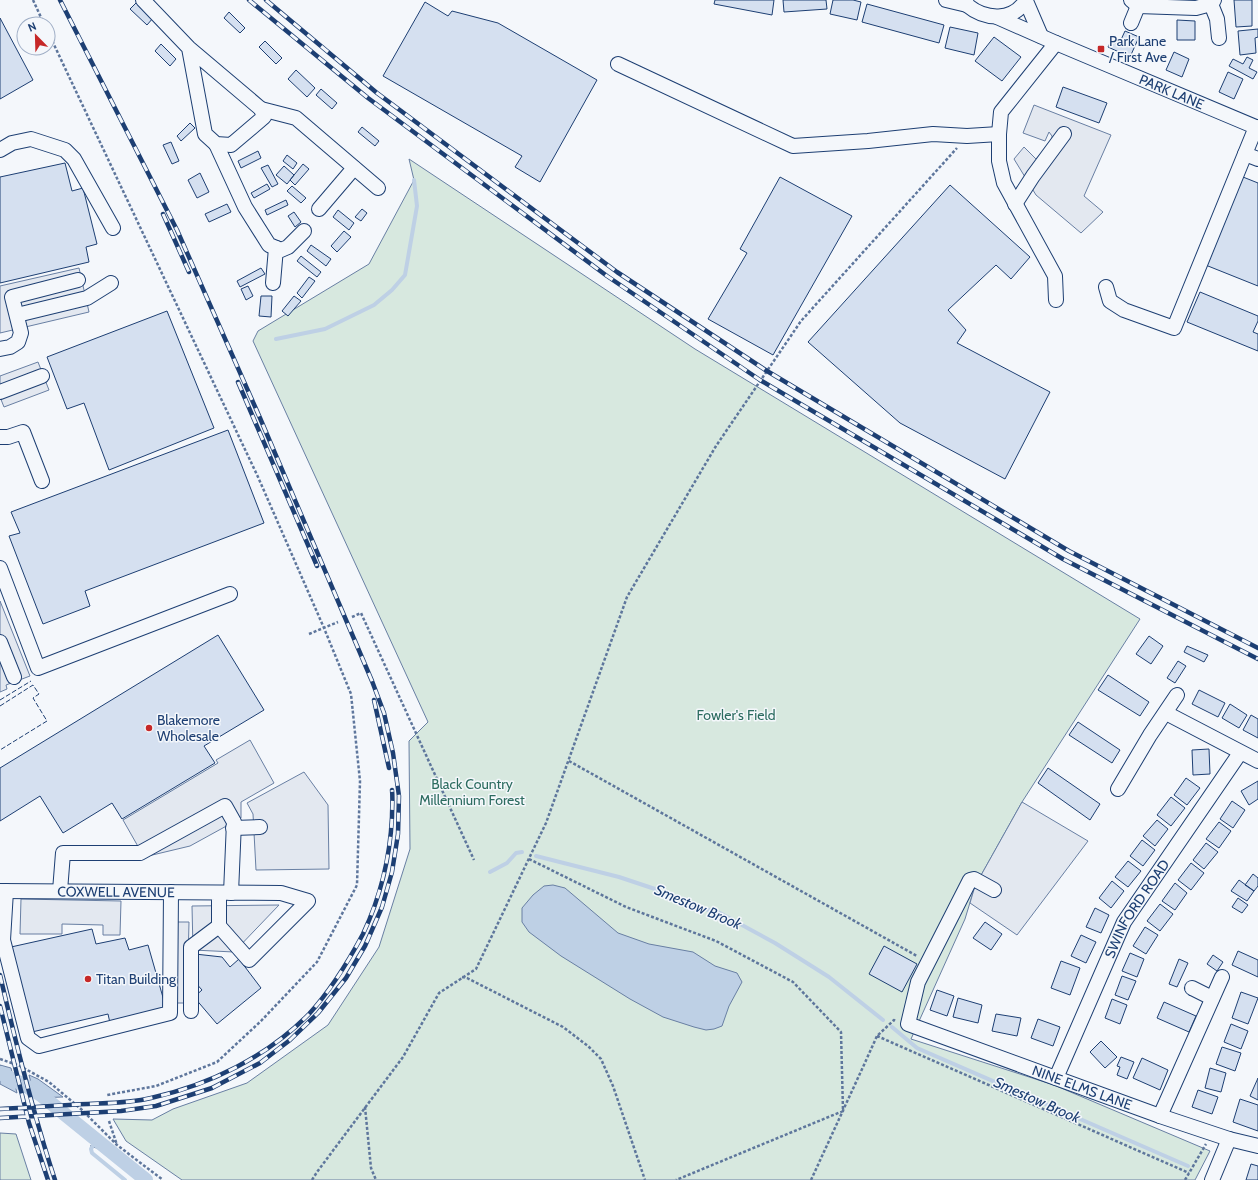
<svg xmlns="http://www.w3.org/2000/svg" width="1258" height="1180" viewBox="0 0 1258 1180" font-family="Cabin,sans-serif">
<style>
.green{fill:#d7e8df;stroke:#687fa3}
.parking{fill:#e3e8f0;stroke:#687fa3}
.water{fill:#bed0e5;stroke:#687fa3}
.lines{fill:none;stroke-linecap:round;stroke-linejoin:round}
.stream{stroke:#bed0e5;stroke-width:4}
.canal{stroke:#bed0e5;stroke-width:14}
.building{fill:#d5e0f0;stroke:#1d3f73}
.minor-casing{stroke:#1d3f73;stroke-width:16}
.path{stroke:#5e769c;stroke-width:2.5;stroke-dasharray:3 2;stroke-linecap:butt}
.minor{stroke:#f4f7fb;stroke-width:14}
.rail-casing{stroke:#1d3f73;stroke-width:4.5}
.rail{stroke:#f4f7fb;stroke-width:3;stroke-dasharray:9;stroke-linecap:butt}
.fence{stroke:#1d3f73;stroke-width:1;stroke-dasharray:5 2;stroke-linecap:butt}
.poi-dot{fill:#c62828;stroke:#f4f7fb;stroke-width:1.5}
.labels{text-anchor:middle;dominant-baseline:central;stroke-width:3;stroke-linejoin:round;paint-order:stroke}
.poi-label{font-size:14px;fill:#1d3f73;stroke:#f4f7fb;text-anchor:start}
.street-label{font-size:14px;fill:#1d3f73;stroke:#f4f7fb}
.park-label{font-size:14px;fill:#2c6c60;stroke:#f4f7fb}
.water-label{font-size:15px;font-style:italic;fill:#1d3f73;stroke:#f4f7fb}
</style>
<rect width="100%" height="100%" fill="#f4f7fb"/>
<path class="green" d="M 409,159 L 695,349 L 1140,619 L 1022,802 L 975,886 L 965,919 L 911,1039 L 1054,1085 L 1210,1151 L 1195,1180 L 182,1180 L 126,1141 L 113,1119 L 152,1120 L 173,1109 L 247,1083 L 328,1025 L 379,947 L 410,849 L 409,741 L 428,722 L 253,341 L 258,331 L 369,264 L 414,180 Z
M 0,1133 L 16,1134 L 31,1180 L 0,1180 Z"/>
<path class="parking" d="M 1034,105 L 1111,135 L 1084,196 L 1103,212 L 1081,233 L 1036,195 L 1014,159 L 1024,147 L 1036,159 L 1052,141 L 1052,136 L 1049,132 L 1045,141 L 1023,133 Z
M 79,268 L 89,312 L 0,333 L 0,286 Z
M 38,362 L 49,390 L 4,407 L 0,397 L 0,376 Z
M 0,601 L 30,676 L 6,685 L 7,689 L 0,692 Z
M 250,740 L 274,783 L 241,802 L 241,818 L 190,846 L 144,857 L 123,820 L 218,763 L 216,760 Z
M 304,772 L 328,805 L 329,869 L 256,870 L 253,814 L 247,803 Z
M 1022,802 L 1088,841 L 1017,935 L 970,903 L 975,886 Z
M 21,899 L 121,901 L 120,935 L 103,935 L 103,925 L 62,924 L 62,934 L 20,934 Z
M 279,905 L 234,952 L 193,950 L 192,906 Z
M 176,922 L 189,922 L 187,1003 L 174,1003 Z"/>
<path class="water" d="M 553,885 L 565,888 L 618,933 L 649,944 L 693,952 L 715,966 L 737,973 L 742,982 L 729,1006 L 722,1026 L 714,1029 L 706,1030 L 694,1027 L 663,1017 L 630,999 L 561,956 L 529,932 L 522,922 L 522,908 L 533,895 L 544,886 Z
M 0,1065 L 11,1068 L 17,1093 L 0,1084 Z
M 29,1075 L 38,1079 L 63,1097 L 35,1098 Z
M 106,1144 L 111,1150 L 147,1180 L 143,1180 L 103,1150 L 90,1146 Z"/>
<g class="lines">
<path class="stream" d="M 276,339 L 325,329 L 374,305 L 392,290 L 405,275 L 417,206 L 414,180
M 536,856 L 619,877 L 655,889 L 667,896 L 696,907 L 718,912 L 775,943 L 829,977 L 883,1020
M 490,872 L 507,863 L 516,853 L 522,852
M 892,1027 L 917,1048 L 1188,1166
M 96,1140 L 91,1149 L 92,1153 L 125,1180"/>
<path class="canal" d="M 0,1073 L 26,1086 L 41,1095 L 146,1180"/>
</g>
<path class="building" d="M 715,0 L 774,0 L 772,15 L 714,4 Z
M 783,0 L 826,0 L 827,9 L 784,12 Z
M 833,0 L 853,0 L 861,2 L 857,20 L 830,14 Z
M 1234,0 L 1252,0 L 1252,26 L 1236,27 Z
M 425,2 L 448,16 L 452,11 L 498,23 L 597,80 L 540,182 L 515,167 L 522,156 L 383,76 Z
M 136,3 L 153,18 L 147,25 L 130,9 Z
M 867,4 L 944,25 L 939,43 L 862,22 Z
M 229,12 L 245,28 L 240,33 L 224,18 Z
M 0,18 L 33,80 L 0,99 Z
M 1177,20 L 1195,21 L 1195,40 L 1177,40 Z
M 950,27 L 978,33 L 974,55 L 945,48 Z
M 1258,29 L 1258,37 L 1255,38 L 1256,53 L 1240,55 L 1238,31 Z
M 1125,31 L 1139,37 L 1130,57 L 1108,47 L 1111,41 L 1119,44 Z
M 994,37 L 1021,57 L 1002,81 L 975,61 Z
M 265,41 L 282,58 L 276,64 L 259,47 Z
M 161,44 L 176,59 L 170,66 L 155,51 Z
M 1174,52 L 1189,59 L 1182,77 L 1166,70 Z
M 1247,57 L 1253,60 L 1249,68 L 1257,72 L 1253,79 L 1229,66 L 1233,59 L 1243,64 Z
M 296,70 L 315,88 L 307,97 L 288,79 Z
M 1228,72 L 1243,79 L 1234,99 L 1219,92 Z
M 1063,87 L 1107,103 L 1099,123 L 1056,107 Z
M 321,89 L 337,103 L 332,109 L 316,95 Z
M 190,123 L 195,128 L 181,141 L 177,136 Z
M 362,127 L 379,141 L 375,146 L 358,132 Z
M 171,142 L 179,161 L 172,164 L 163,145 Z
M 258,151 L 261,158 L 241,168 L 238,161 Z
M 287,155 L 297,163 L 293,169 L 283,161 Z
M 65,163 L 72,191 L 83,188 L 97,244 L 86,247 L 89,262 L 0,283 L 0,177 Z
M 303,164 L 309,169 L 295,185 L 290,180 Z
M 268,165 L 278,184 L 272,187 L 261,168 Z
M 284,166 L 294,175 L 287,184 L 276,175 Z
M 200,173 L 209,192 L 197,198 L 188,180 Z
M 1238,175 L 1258,183 L 1258,286 L 1203,264 Z
M 780,177 L 852,216 L 773,355 L 708,319 L 747,253 L 740,249 Z
M 267,184 L 270,189 L 254,198 L 251,193 Z
M 950,185 L 1030,257 L 1011,279 L 996,265 L 948,310 L 966,330 L 957,343 L 1050,392 L 1005,479 L 900,423 L 808,342 Z
M 292,186 L 306,198 L 301,203 L 287,191 Z
M 286,200 L 288,205 L 267,215 L 265,210 Z
M 227,204 L 231,212 L 209,222 L 205,214 Z
M 362,209 L 367,213 L 361,221 L 355,217 Z
M 338,210 L 354,223 L 349,230 L 333,217 Z
M 294,212 L 301,222 L 295,227 L 288,216 Z
M 344,231 L 351,237 L 337,252 L 331,246 Z
M 311,245 L 331,259 L 326,266 L 307,251 Z
M 301,256 L 321,272 L 317,277 L 297,261 Z
M 261,268 L 265,274 L 240,287 L 237,281 Z
M 309,277 L 315,281 L 302,298 L 297,293 Z
M 248,286 L 253,296 L 246,300 L 241,289 Z
M 1200,292 L 1258,316 L 1258,321 L 1253,332 L 1258,334 L 1258,351 L 1187,322 Z
M 261,296 L 272,296 L 271,317 L 259,316 Z
M 294,296 L 301,301 L 288,316 L 282,311 Z
M 167,311 L 214,428 L 109,470 L 84,403 L 67,409 L 47,357 Z
M 228,430 L 264,523 L 85,591 L 90,606 L 43,624 L 9,536 L 20,533 L 11,512 Z
M 218,635 L 264,710 L 204,746 L 215,763 L 122,819 L 112,803 L 63,833 L 40,796 L 0,821 L 0,768 Z
M 1149,636 L 1163,646 L 1151,664 L 1136,654 Z
M 1187,646 L 1208,655 L 1204,662 L 1184,652 Z
M 1178,661 L 1186,666 L 1175,683 L 1167,678 Z
M 1108,675 L 1149,702 L 1140,716 L 1098,690 Z
M 1199,690 L 1225,703 L 1218,717 L 1192,704 Z
M 1230,704 L 1247,715 L 1239,728 L 1222,718 Z
M 1251,715 L 1258,719 L 1258,738 L 1243,730 Z
M 1078,722 L 1120,750 L 1112,763 L 1069,735 Z
M 1209,749 L 1210,774 L 1193,775 L 1192,750 Z
M 1048,768 L 1100,804 L 1090,820 L 1038,783 Z
M 1186,778 L 1200,788 L 1187,805 L 1174,795 Z
M 1258,781 L 1258,799 L 1249,805 L 1241,791 Z
M 1171,797 L 1185,808 L 1171,826 L 1157,815 Z
M 1232,801 L 1245,810 L 1233,828 L 1220,819 Z
M 1157,820 L 1168,829 L 1155,846 L 1143,836 Z
M 1219,822 L 1231,831 L 1219,848 L 1206,839 Z
M 1142,840 L 1155,850 L 1143,866 L 1130,856 Z
M 1206,843 L 1218,852 L 1204,869 L 1193,860 Z
M 1128,861 L 1141,871 L 1128,887 L 1115,877 Z
M 1191,863 L 1204,873 L 1191,890 L 1178,880 Z
M 1253,874 L 1258,878 L 1258,886 L 1254,891 L 1245,885 Z
M 1239,880 L 1254,891 L 1247,901 L 1231,891 Z
M 1112,881 L 1124,891 L 1111,908 L 1099,898 Z
M 1175,883 L 1187,893 L 1175,910 L 1162,901 Z
M 1238,898 L 1248,905 L 1242,913 L 1232,907 Z
M 1160,904 L 1173,914 L 1160,931 L 1147,921 Z
M 1095,908 L 1109,915 L 1101,933 L 1086,927 Z
M 985,922 L 1002,934 L 991,950 L 973,938 Z
M 1145,927 L 1158,935 L 1146,954 L 1133,946 Z
M 92,929 L 96,944 L 125,938 L 129,950 L 148,945 L 166,1008 L 110,1023 L 108,1014 L 32,1032 L 11,947 Z
M 1081,935 L 1096,942 L 1086,963 L 1071,956 Z
M 884,946 L 917,964 L 902,992 L 869,974 Z
M 1238,951 L 1258,960 L 1258,977 L 1232,965 Z
M 1130,953 L 1144,959 L 1137,977 L 1122,971 Z
M 195,954 L 222,957 L 230,967 L 239,959 L 261,988 L 217,1024 L 194,997 L 202,990 L 194,981 Z
M 1213,955 L 1223,962 L 1217,971 L 1207,964 Z
M 1179,959 L 1188,963 L 1177,987 L 1169,984 Z
M 1061,961 L 1080,968 L 1070,995 L 1051,988 Z
M 1122,976 L 1136,981 L 1128,1000 L 1115,995 Z
M 937,990 L 954,996 L 947,1016 L 930,1010 Z
M 1241,992 L 1258,998 L 1248,1024 L 1232,1018 Z
M 958,998 L 982,1005 L 978,1023 L 953,1017 Z
M 1112,999 L 1127,1005 L 1120,1024 L 1105,1018 Z
M 1164,1002 L 1196,1016 L 1189,1032 L 1157,1018 Z
M 996,1014 L 1021,1018 L 1017,1036 L 992,1031 Z
M 1038,1019 L 1060,1027 L 1053,1046 L 1031,1038 Z
M 1231,1024 L 1248,1031 L 1241,1049 L 1224,1042 Z
M 1101,1041 L 1117,1057 L 1105,1068 L 1090,1052 Z
M 1222,1047 L 1241,1053 L 1235,1071 L 1216,1064 Z
M 1121,1057 L 1134,1062 L 1127,1079 L 1117,1075 L 1120,1067 L 1117,1066 Z
M 1142,1058 L 1168,1070 L 1160,1090 L 1133,1078 Z
M 1210,1068 L 1226,1073 L 1221,1092 L 1205,1088 Z
M 1258,1078 L 1258,1100 L 1250,1096 Z
M 1198,1090 L 1218,1097 L 1212,1114 L 1192,1107 Z
M 1240,1099 L 1258,1105 L 1258,1131 L 1233,1122 Z
M 1251,1164 L 1258,1166 L 1258,1180 L 1246,1180 Z"/>
<g class="lines">
<g class="minor-casing">
<g id="minor">
<path d="M 143,0 L 189,48 L 261,109 L 264,117 L 231,145 L 216,144 L 205,134 L 189,48"/>
<path d="M 946,0 L 967,5"/>
<path d="M 966,0 L 967,5 C 985,20 1013,22 1026,0"/>
<path d="M 1131,0 L 1138,6 L 1196,8 L 1211,4 L 1214,0"/>
<path d="M 1026,1 L 1041,36"/>
<path d="M 1211,4 L 1217,19 L 1219,38"/>
<path id="s1" d="M 997,17 L 1056,43 L 1258,128"/>
<path d="M 1131,23 L 1138,6"/>
<path d="M 1056,43 L 1001,112 L 999,134 L 999,161 L 1004,183 L 1055,276 L 1056,300"/>
<path d="M 618,64 L 793,146 L 868,141 L 933,134 L 967,136 L 999,134"/>
<path d="M 261,109 L 296,118 L 378,188"/>
<path d="M 216,144 L 245,207 L 269,245 L 281,250 L 288,247 L 304,231"/>
<path d="M 0,150 L 12,143 L 31,139 L 65,150 L 74,159 L 113,228"/>
<path d="M 1245,154 L 1258,159"/>
<path d="M 1015,204 L 1033,176 L 1064,134"/>
<path d="M 319,209 L 354,168"/>
<path d="M 273,283 L 276,248"/>
<path d="M 1106,287 L 1110,301 L 1124,310 L 1174,328 L 1256,127"/>
<path d="M 17,315 L 87,298 L 111,283"/>
<path d="M 0,349 L 10,347 L 18,342 L 21,333 L 12,297 L 78,280"/>
<path d="M 0,392 L 42,376"/>
<path d="M 0,437 L 8,437 L 23,432 L 42,481"/>
<path d="M 0,568 L 38,668 L 230,594"/>
<path d="M 0,642 L 14,677"/>
<path d="M 1166,713 L 1258,761"/>
<path d="M 1118,789 L 1150,735 L 1177,695"/>
<path d="M 233,828 L 260,827"/>
<path id="s2" d="M 994,890 L 974,879 L 970,880 L 918,982 L 908,1024 L 1160,1116 L 1229,1139 L 1258,1146"/>
<path id="s3" d="M 0,891 L 281,893 L 308,901 L 249,960 L 219,926 L 219,893"/>
<path d="M 6,891 L 3,940 L 28,1038 L 39,1046 L 170,1013 L 171,892"/>
<path d="M 60,891 L 63,853 L 140,853 L 225,806 L 234,822 L 231,893"/>
<path d="M 1192,988 L 1212,998"/>
<path d="M 191,1011 L 191,947 L 219,926"/>
<path id="s4" d="M 1056,1078 L 1124,922 L 1240,753"/>
<path d="M 1160,1116 L 1222,977"/>
<path d="M 1212,1180 L 1229,1139"/>
</g>
</g>
<path class="path" d="M 33,0 L 44,24
M 48,32 L 258,477 L 324,628 L 351,694 L 360,781 L 357,885 L 317,962 L 261,1021 L 217,1062 L 156,1086 L 107,1095
M 352,617 L 361,613 L 474,860
M 309,634 L 338,622
M 569,761 L 917,956
M 529,859 L 626,907 L 716,941 L 793,982 L 841,1032 L 843,1111 L 676,1180
M 462,977 L 467,978 L 563,1027 L 588,1046 L 601,1059 L 613,1086 L 645,1180
M 877,1036 L 1189,1173
M 0,1059 L 20,1066 L 49,1082 L 81,1109 L 117,1145 L 163,1180
M 365,1107 L 371,1168 L 376,1180
M 109,1121 L 117,1145
M 312,1180 L 317,1172 L 403,1057 L 439,993 L 476,969 L 546,823 L 627,597 L 716,446 L 801,321 L 957,148
M 811,1180 L 863,1067 L 877,1036 L 894,1020 L 896,1021
M 1185,1180 L 1206,1144"/>
<use href="#minor" class="minor"/>
<g class="rail-casing">
<path id="rail" d="M 249,0 L 368,98 L 607,276 L 760,380 L 1063,559 L 1258,659
M 266,0 L 377,93 L 617,272 L 767,371 L 1069,551 L 1258,648
M 163,214 L 189,272
M 238,382 L 317,566
M 374,700 L 389,768
M 0,975 C 16,1044 33,1113 55,1180
M 0,1006 L 29,1123 L 48,1180
M 0,1109 C 29,1108 58,1105 88,1104 C 109,1103 130,1103 151,1098 C 209,1085 267,1057 309,1014 C 331,990 348,962 363,934 C 380,898 390,857 392,817 C 392,808 393,799 392,790
M 0,1118 L 121,1111 L 156,1106 L 212,1088 L 260,1063 L 290,1040 L 318,1013 L 346,978 L 365,946 L 382,907 L 392,872 L 398,834 L 399,796 L 393,753 L 384,713 L 372,681 L 260,418 L 177,230 L 60,0"/>
</g>
<use href="#rail" class="rail"/>
<path class="fence" d="M 0,700 L 31,681
M 0,706 L 33,685 L 39,694 L 33,698 L 47,721 L 0,750"/>
</g>
<g class="poi-dot">
<rect x="1097" y="45" width="8" height="8" rx="2"/>
<circle cx="149" cy="728" r="4"/>
<circle cx="88" cy="979" r="4"/>
</g>
<g class="labels">
<g class="poi-label">
<text x="1109" y="41">Park Lane<tspan x="1109" dy="16">/ First Ave</tspan></text>
<text x="157" y="720">Blakemore<tspan x="157" dy="16">Wholesale</tspan></text>
<text x="96" y="979">Titan Building</text>
</g>
<g class="street-label">
<text stroke="none"><textPath href="#s1" startOffset="190">PARK LANE</textPath></text>
<text stroke="none"><textPath href="#s3" startOffset="116">COXWELL AVENUE</textPath></text>
<text stroke="none"><textPath href="#s4" startOffset="188">SWINFORD ROAD</textPath></text>
<text stroke="none"><textPath href="#s2" startOffset="370">NINE ELMS LANE</textPath></text>
</g>
<g class="park-label">
<text x="736" y="715">Fowler's Field</text>
<text x="472" y="784">Black Country<tspan x="472" dy="16">Millennium Forest</tspan></text>
</g>
<g class="water-label">
<text transform="translate(698 907) rotate(23)">Smestow Brook</text>
<text transform="translate(1037 1100) rotate(24)">Smestow Brook</text>
</g>
</g>
<g transform="translate(36 36) rotate(337)"><circle r="19" fill="#f4f7fb" stroke="#9eadc5"/>
<path d="M0-3L7 15L0 10L-7 15Z" fill="#c62828"/>
<text y="-6" font-size="11" font-weight="bold" text-anchor="middle" fill="#1d3f73">N</text>
</g>
</svg>
